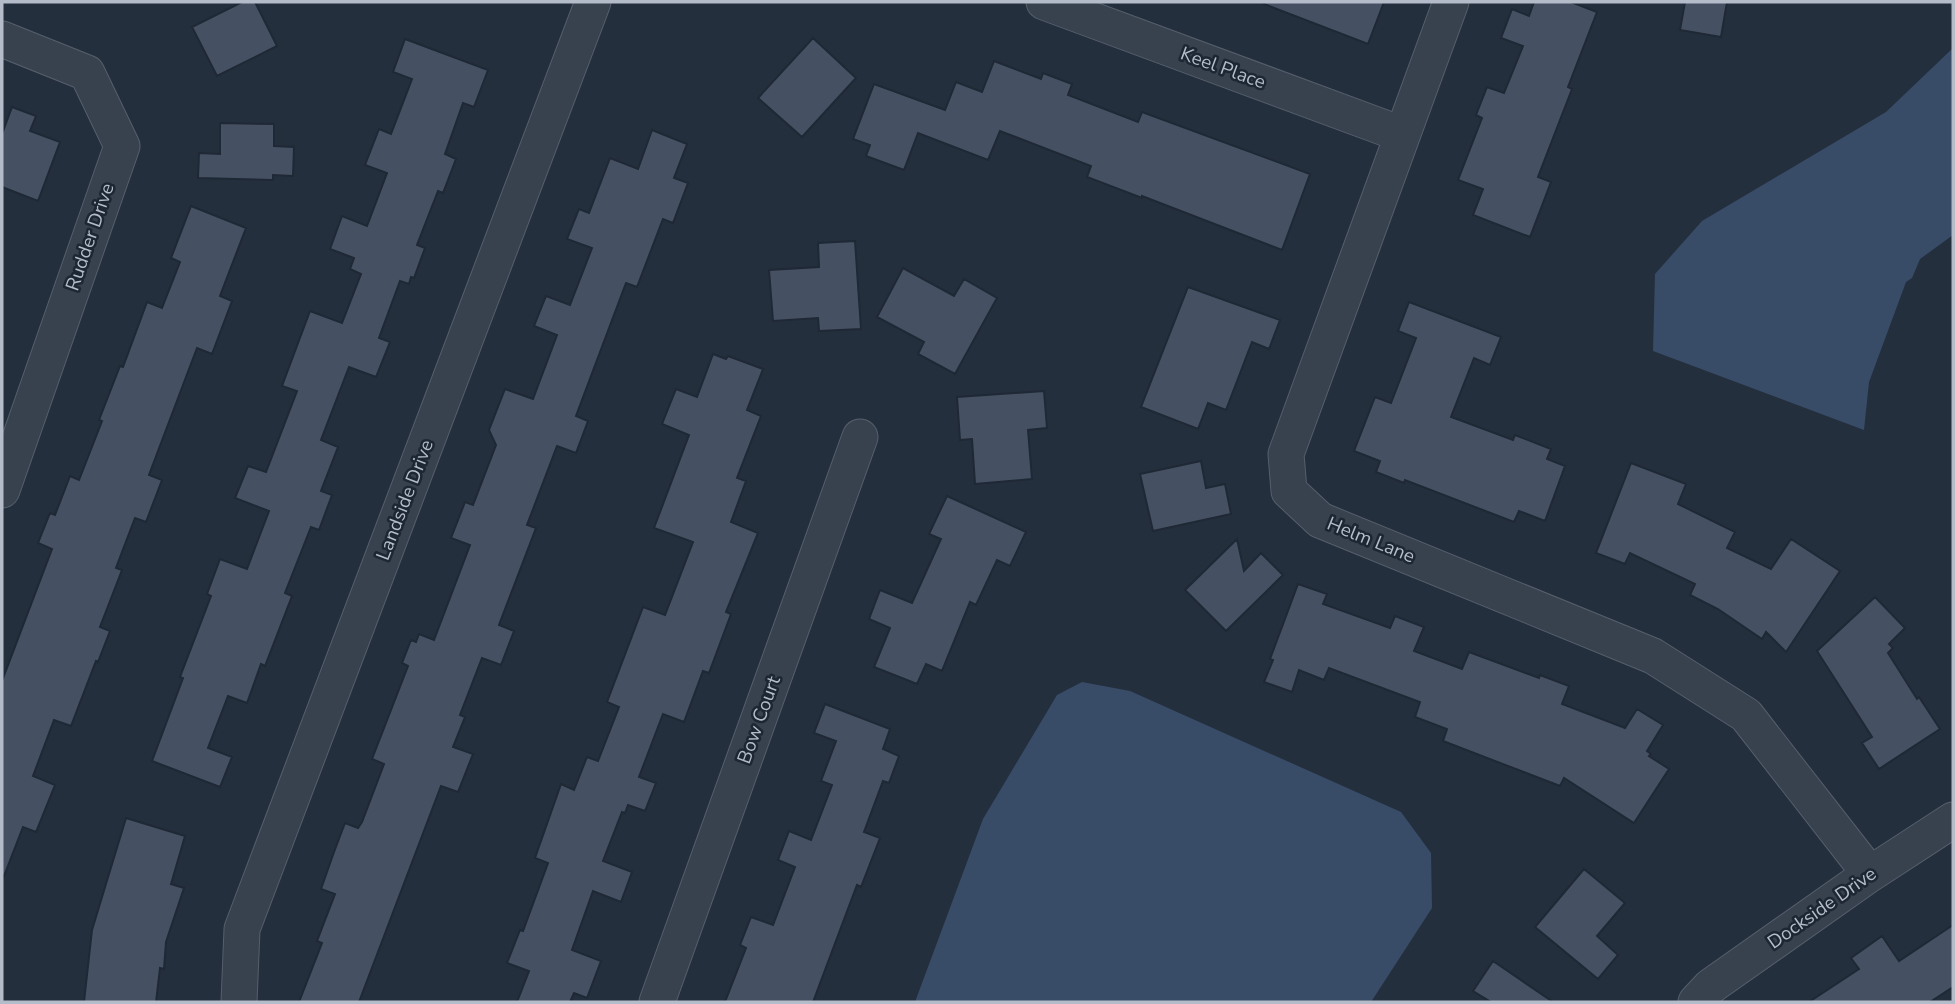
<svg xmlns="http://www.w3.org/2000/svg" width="1955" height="1004" viewBox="0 0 1955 1004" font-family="'Nunito Sans',sans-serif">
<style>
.water{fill:#394c67}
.building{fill:#455162;stroke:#1f2835;stroke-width:2}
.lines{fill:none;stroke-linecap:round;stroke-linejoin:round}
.minor-casing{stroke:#565f6c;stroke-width:37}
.minor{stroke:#38414e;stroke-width:35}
.labels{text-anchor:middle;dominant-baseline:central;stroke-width:5;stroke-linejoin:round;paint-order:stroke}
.street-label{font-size:19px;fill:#b4bcc9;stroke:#1d2633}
</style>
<rect width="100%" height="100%" fill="#242f3e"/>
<path class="water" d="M 1953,48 L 1953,235 L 1920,259 L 1912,278 L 1906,282 L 1869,382 L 1864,430 L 1653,351 L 1655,274 L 1702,221 L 1886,112 Z
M 1082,682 L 1130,691 L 1401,812 L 1431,853 L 1432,908 L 1371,1002 L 915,1002 L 983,819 L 1057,695 Z"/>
<path class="building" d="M 242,2 L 255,2 L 277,46 L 217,76 L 192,27 Z
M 1265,2 L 1384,2 L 1368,44 L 1264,4 Z
M 1534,2 L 1571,2 L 1597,12 L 1568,87 L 1572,89 L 1538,177 L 1551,182 L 1530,237 L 1473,215 L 1483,189 L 1458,180 L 1482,118 L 1476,115 L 1487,87 L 1504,93 L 1523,46 L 1501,38 L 1512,9 L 1529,16 Z
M 1685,2 L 1727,2 L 1721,37 L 1680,30 Z
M 813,38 L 856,78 L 802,137 L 758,98 Z
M 405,39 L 488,70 L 474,107 L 463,103 L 445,154 L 456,159 L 443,193 L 438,191 L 417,245 L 425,248 L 414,278 L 411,277 L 409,284 L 400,281 L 379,338 L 390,342 L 376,377 L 349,367 L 321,440 L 338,447 L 321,491 L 332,495 L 319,530 L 311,527 L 285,593 L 292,596 L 265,666 L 261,664 L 247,703 L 228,696 L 208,748 L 232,757 L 220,787 L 152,761 L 183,678 L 180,677 L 211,596 L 207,594 L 220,559 L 247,569 L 269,511 L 235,498 L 248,466 L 266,472 L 297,391 L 282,386 L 310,311 L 342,323 L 361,274 L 350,269 L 354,258 L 330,249 L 342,216 L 367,226 L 387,173 L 365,165 L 379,129 L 391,134 L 412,79 L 393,72 Z
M 994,61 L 1041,79 L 1043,73 L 1072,84 L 1068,95 L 1138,122 L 1142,112 L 1310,174 L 1282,250 L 1142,196 L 1142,198 L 1087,177 L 1091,166 L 1000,131 L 988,160 L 918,133 L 904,170 L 866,156 L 870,145 L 853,139 L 874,84 L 945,110 L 956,82 L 982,92 Z
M 12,107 L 36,116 L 30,131 L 60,142 L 38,201 L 2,187 L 2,134 Z
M 220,123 L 274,124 L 274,146 L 294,147 L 293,176 L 273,175 L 273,180 L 198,178 L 199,153 L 220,154 Z
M 652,130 L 687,144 L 674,178 L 688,183 L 673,223 L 663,219 L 637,287 L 626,283 L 576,416 L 588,421 L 576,453 L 557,446 L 527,525 L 536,528 L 499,625 L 514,631 L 501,665 L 482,658 L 460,715 L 465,717 L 453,747 L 473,754 L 458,792 L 441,786 L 359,1002 L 299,1002 L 322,943 L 317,941 L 335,894 L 321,889 L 334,852 L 345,823 L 358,828 L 362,822 L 384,764 L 372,759 L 408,666 L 402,663 L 411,640 L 416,642 L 419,634 L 434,640 L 470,545 L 451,538 L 465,502 L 473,505 L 496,445 L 489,430 L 505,389 L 533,399 L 557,335 L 534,326 L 546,296 L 570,305 L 592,248 L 567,239 L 579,209 L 589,213 L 610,158 L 638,169 Z
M 191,206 L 246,228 L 220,296 L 232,301 L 212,354 L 197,348 L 149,475 L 162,480 L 146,522 L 135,518 L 116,568 L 122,570 L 100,627 L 110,631 L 98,662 L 96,661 L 71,726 L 54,720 L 33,776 L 55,785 L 36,832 L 23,827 L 4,876 L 2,875 L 2,681 L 52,549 L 38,543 L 50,513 L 55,515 L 70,476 L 79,480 L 102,421 L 99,420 L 120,366 L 123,367 L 147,302 L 162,308 L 180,262 L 171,258 Z
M 855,241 L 861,329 L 819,331 L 818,318 L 773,321 L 769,270 L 819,267 L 818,243 Z
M 903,268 L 954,296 L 964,279 L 997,298 L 955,374 L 918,354 L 924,342 L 877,317 Z
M 1188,287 L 1280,320 L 1269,349 L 1252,342 L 1226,410 L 1208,403 L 1198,429 L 1141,407 Z
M 1409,302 L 1501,337 L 1490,365 L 1474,358 L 1451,417 L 1513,440 L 1515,435 L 1551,449 L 1547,459 L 1565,466 L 1545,521 L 1519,511 L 1514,522 L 1405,480 L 1404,483 L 1376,472 L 1380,461 L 1354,451 L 1375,397 L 1391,403 L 1416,338 L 1398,331 Z
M 713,354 L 726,359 L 728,356 L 763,369 L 747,410 L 761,416 L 737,478 L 746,481 L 731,522 L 758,533 L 726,612 L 731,614 L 709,673 L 703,671 L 684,722 L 663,714 L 639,777 L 656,783 L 645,811 L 628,805 L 625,813 L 622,812 L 603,861 L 632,872 L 621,902 L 593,891 L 572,950 L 601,961 L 587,998 L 574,993 L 570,1002 L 517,1002 L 529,971 L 507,963 L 520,930 L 523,931 L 548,863 L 535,858 L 561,784 L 574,790 L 587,757 L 598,761 L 619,707 L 607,702 L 643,607 L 665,615 L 693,542 L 654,528 L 689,435 L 662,424 L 676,389 L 697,397 Z
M 1044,391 L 1047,428 L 1028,430 L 1032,479 L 975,484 L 972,439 L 960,440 L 957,397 Z
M 1201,461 L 1206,488 L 1225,484 L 1231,514 L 1153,531 L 1140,474 Z
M 1631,463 L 1686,484 L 1678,504 L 1735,532 L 1727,548 L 1771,569 L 1791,539 L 1840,571 L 1786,652 L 1766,632 L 1762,639 L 1718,609 L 1690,595 L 1695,584 L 1630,553 L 1625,564 L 1596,553 Z
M 947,496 L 1026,532 L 1010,566 L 997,560 L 976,605 L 970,602 L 942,671 L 926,664 L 917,684 L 874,667 L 890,628 L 869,619 L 880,590 L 912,603 L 941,539 L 929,534 Z
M 1237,539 L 1244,571 L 1261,553 L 1283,575 L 1226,631 L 1185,590 Z
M 1298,584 L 1327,594 L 1323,604 L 1390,628 L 1395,616 L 1424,627 L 1414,651 L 1462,669 L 1469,652 L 1539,678 L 1540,675 L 1569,686 L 1562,704 L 1625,728 L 1637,709 L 1663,725 L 1647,751 L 1651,754 L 1649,756 L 1669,769 L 1634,823 L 1564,778 L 1560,786 L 1443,741 L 1447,729 L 1415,717 L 1420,702 L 1329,668 L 1324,680 L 1299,670 L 1292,692 L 1264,682 L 1273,660 L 1270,659 Z
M 1875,597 L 1905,628 L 1889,644 L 1893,648 L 1888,653 L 1917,699 L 1919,697 L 1940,729 L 1879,769 L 1862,743 L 1872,737 L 1817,651 Z
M 825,704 L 890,729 L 883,749 L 899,756 L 889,783 L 883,781 L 864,832 L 880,838 L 861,887 L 857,885 L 813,1002 L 725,1002 L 746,948 L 740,945 L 751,917 L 773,925 L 795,867 L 778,860 L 789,831 L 811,840 L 832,785 L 821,781 L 836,741 L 814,733 Z
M 126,818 L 185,836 L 171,884 L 184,888 L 166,942 L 164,969 L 160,968 L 156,1002 L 84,1002 L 92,930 Z
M 1584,869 L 1625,903 L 1597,936 L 1618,955 L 1598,979 L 1535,927 Z
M 1953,925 L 1953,987 L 1930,1002 L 1809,1002 L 1859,969 L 1851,958 L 1882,936 L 1899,961 Z
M 1493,961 L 1553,1002 L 1491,1002 L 1473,991 Z"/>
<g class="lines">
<g class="minor-casing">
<path id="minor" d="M 1044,2 L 1401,134
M 1451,2 L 1286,454 L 1289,491 L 1320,520 L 1653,656 L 1746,715 L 1870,874
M 2,39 L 87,73 L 122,146 L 2,490
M 239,1002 L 242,929 L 593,2
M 657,1002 L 860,437
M 1696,1002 L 1711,986 L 1870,874 L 1953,820"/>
</g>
<use href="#minor" class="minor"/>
</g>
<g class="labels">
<g class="street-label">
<text transform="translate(1223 68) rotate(20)">Keel Place</text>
<text transform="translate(90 237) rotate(-71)">Rudder Drive</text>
<text transform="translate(405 500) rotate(-69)">Landside Drive</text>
<text transform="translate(1371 540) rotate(22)">Helm Lane</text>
<text transform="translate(759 720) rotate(-70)">Bow Court</text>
<text transform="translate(1822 908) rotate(-35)">Dockside Drive</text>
</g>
</g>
<rect width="1955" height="1004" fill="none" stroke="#b4bcc9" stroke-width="7"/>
</svg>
